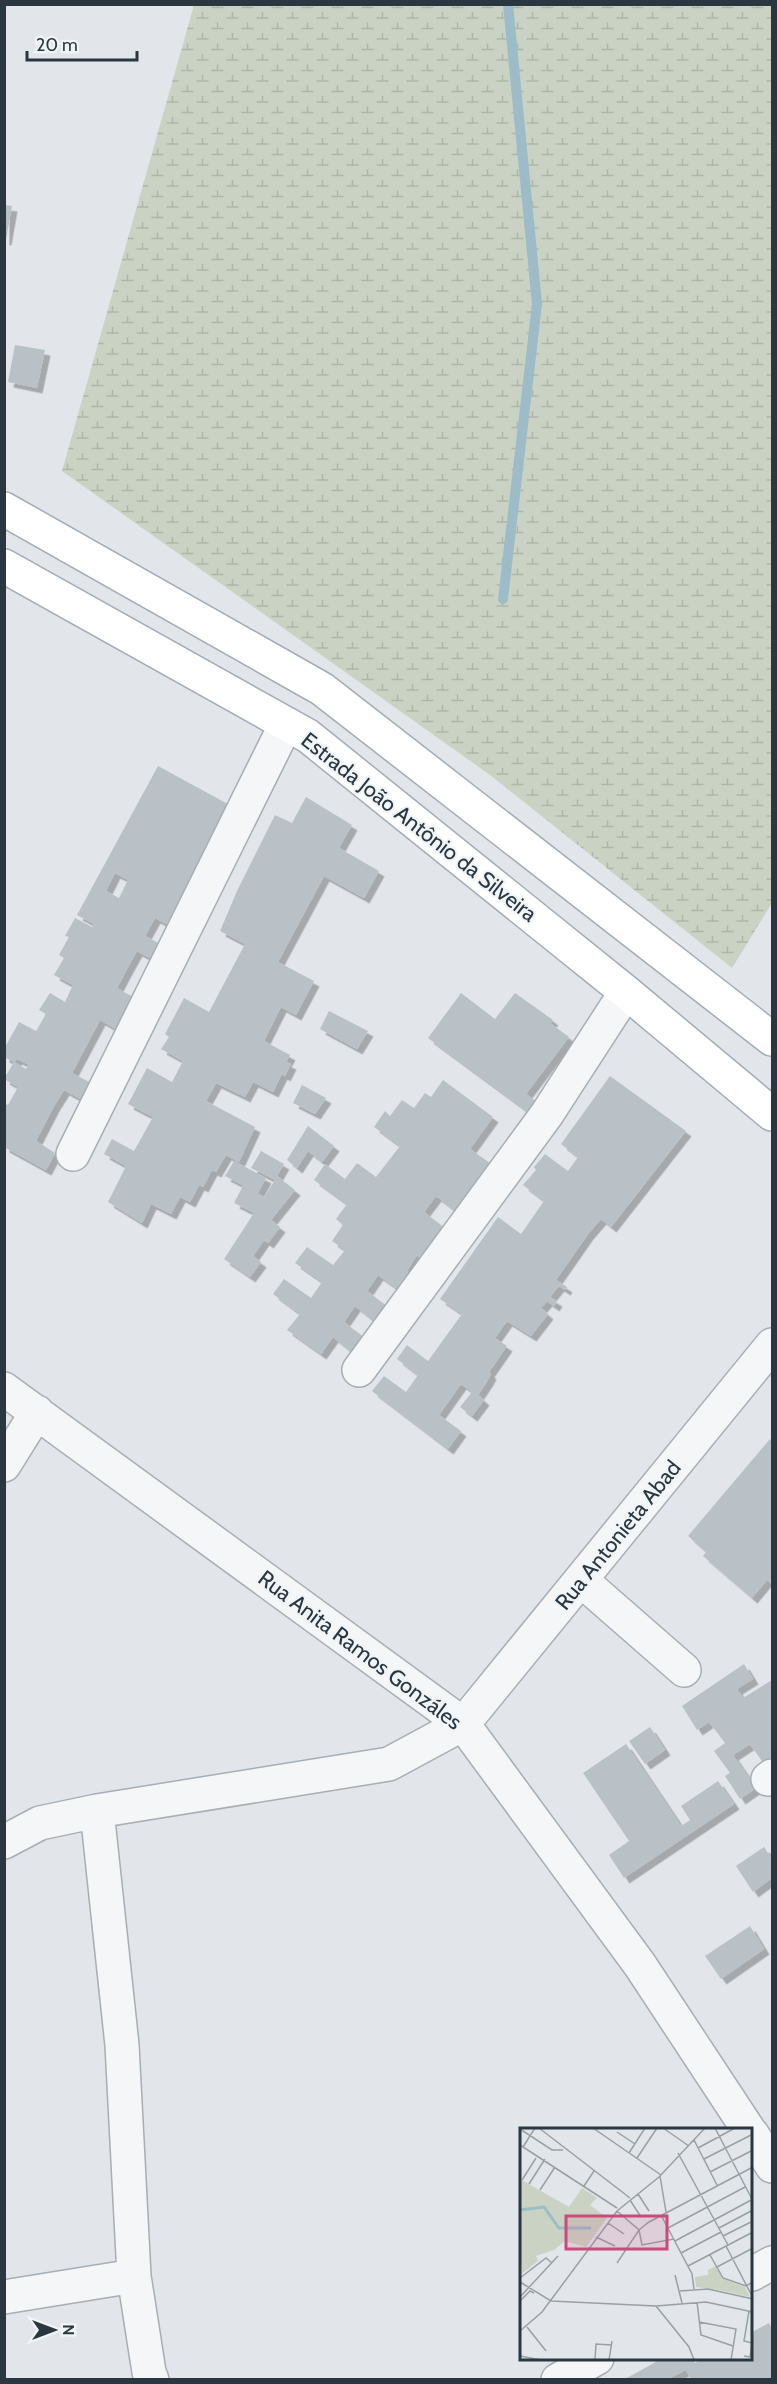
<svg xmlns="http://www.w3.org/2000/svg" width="777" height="2384" viewBox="0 0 777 2384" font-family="Cabin,sans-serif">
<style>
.wetland{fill:url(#wetland-marsh)}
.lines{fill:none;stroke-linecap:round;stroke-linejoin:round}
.stream{stroke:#9ebbc8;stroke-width:10}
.building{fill:#b9c1c6;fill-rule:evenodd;filter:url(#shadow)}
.minor-casing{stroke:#a7aeb4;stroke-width:36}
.major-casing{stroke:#a1adb5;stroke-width:36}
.minor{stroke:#f4f6f8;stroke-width:33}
.major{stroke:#fff;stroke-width:33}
.labels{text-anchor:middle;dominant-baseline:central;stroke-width:4.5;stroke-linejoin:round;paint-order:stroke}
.street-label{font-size:22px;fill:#2a3741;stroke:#f1f5f7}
.inset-river{fill:none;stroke:#9ebbc8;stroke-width:3}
.inset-road{fill:none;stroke:#98a0a6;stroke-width:1.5}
.view{fill:#ca4b78;fill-opacity:0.15;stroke:#ca4b78;stroke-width:3}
.inset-edge{fill:none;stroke:#2a3741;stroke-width:3}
</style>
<defs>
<pattern id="wetland-marsh" width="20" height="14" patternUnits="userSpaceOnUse" patternTransform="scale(1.5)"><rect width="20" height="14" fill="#cad3c3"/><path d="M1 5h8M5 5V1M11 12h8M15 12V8" fill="none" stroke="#aeb6a9"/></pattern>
<filter id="shadow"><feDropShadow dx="5.5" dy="5.5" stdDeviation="0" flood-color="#0004"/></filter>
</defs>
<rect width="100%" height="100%" fill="#e2e6ea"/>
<path class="wetland" d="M 194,5 L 772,5 L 772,903 L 732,968 L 490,775 L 62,471 Z"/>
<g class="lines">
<path class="stream" d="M 503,599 L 537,304 L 508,4"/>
</g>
<path class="building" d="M 4,205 L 12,206 L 6,240 L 4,240 Z
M 15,345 L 45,350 L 37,388 L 8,382 Z
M 158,766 L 237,809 L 178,930 L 155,918 L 145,936 L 168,948 L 159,963 L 137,951 L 127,969 L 117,988 L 140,1001 L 123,1033 L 100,1020 L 72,1073 L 95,1085 L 86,1102 L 64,1090 L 54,1106 L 36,1141 L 55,1153 L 46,1170 L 4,1147 L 4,1103 L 8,1105 L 18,1087 L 4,1079 L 14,1062 L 26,1069 L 29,1065 L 17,1059 L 14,1062 L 4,1057 L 4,1049 L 19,1022 L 36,1031 L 46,1014 L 39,1010 L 50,993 L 65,1002 L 73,985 L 54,975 L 64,958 L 59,955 L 69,937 L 65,936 L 75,918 L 92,927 L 94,924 L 77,915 ZM 115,873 L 128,880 L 119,898 L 106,891 Z
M 306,797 L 352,825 L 339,848 L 379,871 L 364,898 L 324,876 L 278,962 L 314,981 L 296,1015 L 281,1007 L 264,1041 L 290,1055 L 286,1062 L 291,1064 L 285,1076 L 282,1074 L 273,1092 L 253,1082 L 245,1097 L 216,1083 L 206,1101 L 255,1127 L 239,1162 L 226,1155 L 216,1172 L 212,1170 L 203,1187 L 199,1185 L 190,1202 L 180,1197 L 171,1214 L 151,1204 L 142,1223 L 108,1202 L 126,1166 L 104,1154 L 112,1139 L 134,1151 L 153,1117 L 128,1104 L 147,1068 L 172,1082 L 183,1061 L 161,1049 L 169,1037 L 165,1034 L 184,998 L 209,1012 L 245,944 L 220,931 L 237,891 L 275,815 L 292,823 Z
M 461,993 L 495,1019 L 515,993 L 553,1020 L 550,1023 L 569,1037 L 526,1094 L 539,1103 L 531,1114 L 428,1038 Z
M 329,1011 L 368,1031 L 357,1049 L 320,1029 Z
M 610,1076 L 686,1131 L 611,1227 L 601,1219 L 588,1234 L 556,1280 L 567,1287 L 565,1290 L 559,1286 L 550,1297 L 557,1301 L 554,1306 L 547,1301 L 541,1308 L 548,1314 L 531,1336 L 507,1321 L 495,1338 L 507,1346 L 489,1372 L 491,1374 L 488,1380 L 478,1395 L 484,1400 L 472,1416 L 460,1407 L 472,1392 L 461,1384 L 439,1415 L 461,1431 L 448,1449 L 372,1391 L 384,1376 L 406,1392 L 418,1375 L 397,1359 L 407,1345 L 428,1361 L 462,1314 L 440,1299 L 498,1217 L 521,1234 L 544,1201 L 523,1185 L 536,1170 L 534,1167 L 545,1154 L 568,1171 L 578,1157 L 561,1144 Z
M 443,1080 L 493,1117 L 470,1149 L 490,1163 L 456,1211 L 436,1196 L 424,1212 L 445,1228 L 421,1259 L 417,1255 L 407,1271 L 411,1274 L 399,1290 L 378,1275 L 367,1291 L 387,1306 L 376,1322 L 355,1306 L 344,1322 L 365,1338 L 353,1353 L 333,1337 L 321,1354 L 287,1330 L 300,1314 L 273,1294 L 284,1279 L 311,1298 L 322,1282 L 295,1263 L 307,1247 L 333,1265 L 345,1250 L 332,1241 L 343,1225 L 336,1219 L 347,1204 L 314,1180 L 325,1164 L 345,1179 L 357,1163 L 376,1177 L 400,1146 L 374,1127 L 385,1111 L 390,1116 L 402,1100 L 414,1108 L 425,1093 L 431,1097 Z
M 302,1085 L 326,1098 L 315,1114 L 293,1103 Z
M 308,1126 L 334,1146 L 322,1162 L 308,1151 L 297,1168 L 287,1160 Z
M 261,1151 L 284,1164 L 277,1176 L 295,1190 L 271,1220 L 280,1227 L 268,1243 L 264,1240 L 253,1256 L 261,1262 L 250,1277 L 224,1259 L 254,1213 L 234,1203 L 243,1186 L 264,1197 L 275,1180 L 251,1168 Z
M 234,1161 L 266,1178 L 258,1193 L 225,1176 Z
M 770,1439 L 772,1442 L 772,1584 L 767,1580 L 752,1598 L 703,1556 L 706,1552 L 688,1536 Z
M 744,1664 L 753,1679 L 737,1689 L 743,1698 L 772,1680 L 772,1758 L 764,1764 L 750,1744 L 733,1755 L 756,1788 L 740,1799 L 725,1776 L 730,1773 L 714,1751 L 725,1743 L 709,1722 L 697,1730 L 682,1706 Z
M 650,1727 L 665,1750 L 645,1764 L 629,1741 Z
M 626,1744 L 681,1826 L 690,1820 L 681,1806 L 718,1781 L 734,1804 L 624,1878 L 609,1855 L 629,1841 L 583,1773 Z
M 764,1847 L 772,1859 L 772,1878 L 753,1892 L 736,1866 Z
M 750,1926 L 764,1949 L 721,1979 L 705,1956 Z
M 769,2323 L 772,2329 L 772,2379 L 691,2379 L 686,2370 L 668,2379 L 625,2379 L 663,2358 L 693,2358 L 695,2363 L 704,2358 L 752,2358 L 752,2332 Z"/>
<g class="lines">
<g class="minor-casing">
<path id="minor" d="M 73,1154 L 286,724
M 359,1370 L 547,1114 L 626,992
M 4,1389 L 463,1724 L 640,1965 L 748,2129
M 4,1465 L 37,1412
M 581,1580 L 684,1670
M 768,1779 L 772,1776
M 4,1842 L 40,1823 L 97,1811
M 752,2134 L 772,2166
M 752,2274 L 772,2263
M 4,2297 L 134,2276
M 152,2380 L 149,2372 L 134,2276 L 122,2045 L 97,1811 L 389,1764 L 463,1724 L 772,1345
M 558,2380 L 597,2358"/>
</g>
<g class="major-casing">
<path id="major" d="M 4,509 L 322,689 L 772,1039
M 4,566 L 308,736 L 626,992 L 772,1114"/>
</g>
<use href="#minor" class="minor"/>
<use href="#major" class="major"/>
</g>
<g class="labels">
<g class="street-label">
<text transform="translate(419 827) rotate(38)">Estrada João Antônio da Silveira</text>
<text transform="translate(618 1535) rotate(-51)">Rua Antonieta Abad</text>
<text transform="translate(360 1650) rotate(37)">Rua Anita Ramos Gonzáles</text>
</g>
</g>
<g transform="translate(520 2128)">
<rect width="232" height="232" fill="#e2e6ea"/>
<path d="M 196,138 L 202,150 L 199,162 L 176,159 L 175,149 L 188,147 L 188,142 Z" fill="#cad3c3"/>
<path d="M 0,51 L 49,79 L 62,60 L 77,70 L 70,77 L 87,90 L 66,119 L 45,113 L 34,122 L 16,128 L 18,133 L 0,147 Z" fill="#cad3c3"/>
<path d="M 202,150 L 225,159 L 230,169 L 199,162 Z" fill="#cad3c3"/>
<path class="inset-river" d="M 0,82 L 24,79 L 39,100 L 71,100"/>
<path class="inset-road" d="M 19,0 L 110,70M 73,0 L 141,47M 143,0 L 169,18M 195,0 L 233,73M 0,1 L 32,22 L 43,22M 97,4 L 115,16M 174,12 L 197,57M 0,17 L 97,80M 3,19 L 15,0M 178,20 L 215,0M 109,25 L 125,0M 158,25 L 208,117M 117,30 L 137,0M 184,31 L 233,6M 190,44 L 233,22M 140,48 L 146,84M 2,52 L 16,30M 9,56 L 25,31M 64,58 L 74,43M 20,62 L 35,39M 118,66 L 129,83M 110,72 L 121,89M 97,83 L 119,102 L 122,117 L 154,111M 141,87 L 172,146 L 174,161M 88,95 L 104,106M 148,100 L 225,59M 199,100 L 233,82M 203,108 L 233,93M 76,109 L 95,118M 155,113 L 233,71M 206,118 L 233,170M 161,125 L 201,104M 190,127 L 203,150 L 226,158 L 233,154M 97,135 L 119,102 L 129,94 L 233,39M 168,138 L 233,104M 197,139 L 233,120M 155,147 L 162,175M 0,150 L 26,130 L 32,135M 0,154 L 31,173 L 136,178 L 186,174 L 233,184M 160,163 L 188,161 L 233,171M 0,169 L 38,128M 0,173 L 10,163 L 14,165M 177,174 L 181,207 L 213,218M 136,178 L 169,219 L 174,232M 229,183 L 224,213 L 232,215M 179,194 L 216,201 L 211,232M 7,199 L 26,223M 0,203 L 22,184 L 97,83 L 139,49 L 185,0M 0,228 L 21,232M 224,228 L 230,229 L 233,209M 75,232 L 76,216 L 91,217M 89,232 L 92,213"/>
<path class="view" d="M 46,88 L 147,88 L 147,121 L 46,121 Z"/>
<rect width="232" height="232" class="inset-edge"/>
</g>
<rect width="777" height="2384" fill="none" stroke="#2a3741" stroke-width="12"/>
<g transform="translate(54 2330) rotate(90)" stroke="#f1f5f7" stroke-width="4.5" paint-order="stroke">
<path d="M0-4.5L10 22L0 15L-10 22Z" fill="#2a3741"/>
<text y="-9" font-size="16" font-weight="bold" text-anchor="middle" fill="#2a3741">N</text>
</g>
<path d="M27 51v9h110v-9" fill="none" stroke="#2a3741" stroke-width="3"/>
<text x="36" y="51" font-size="18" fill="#2a3741" stroke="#f1f5f7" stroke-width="4.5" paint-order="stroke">20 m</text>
</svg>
